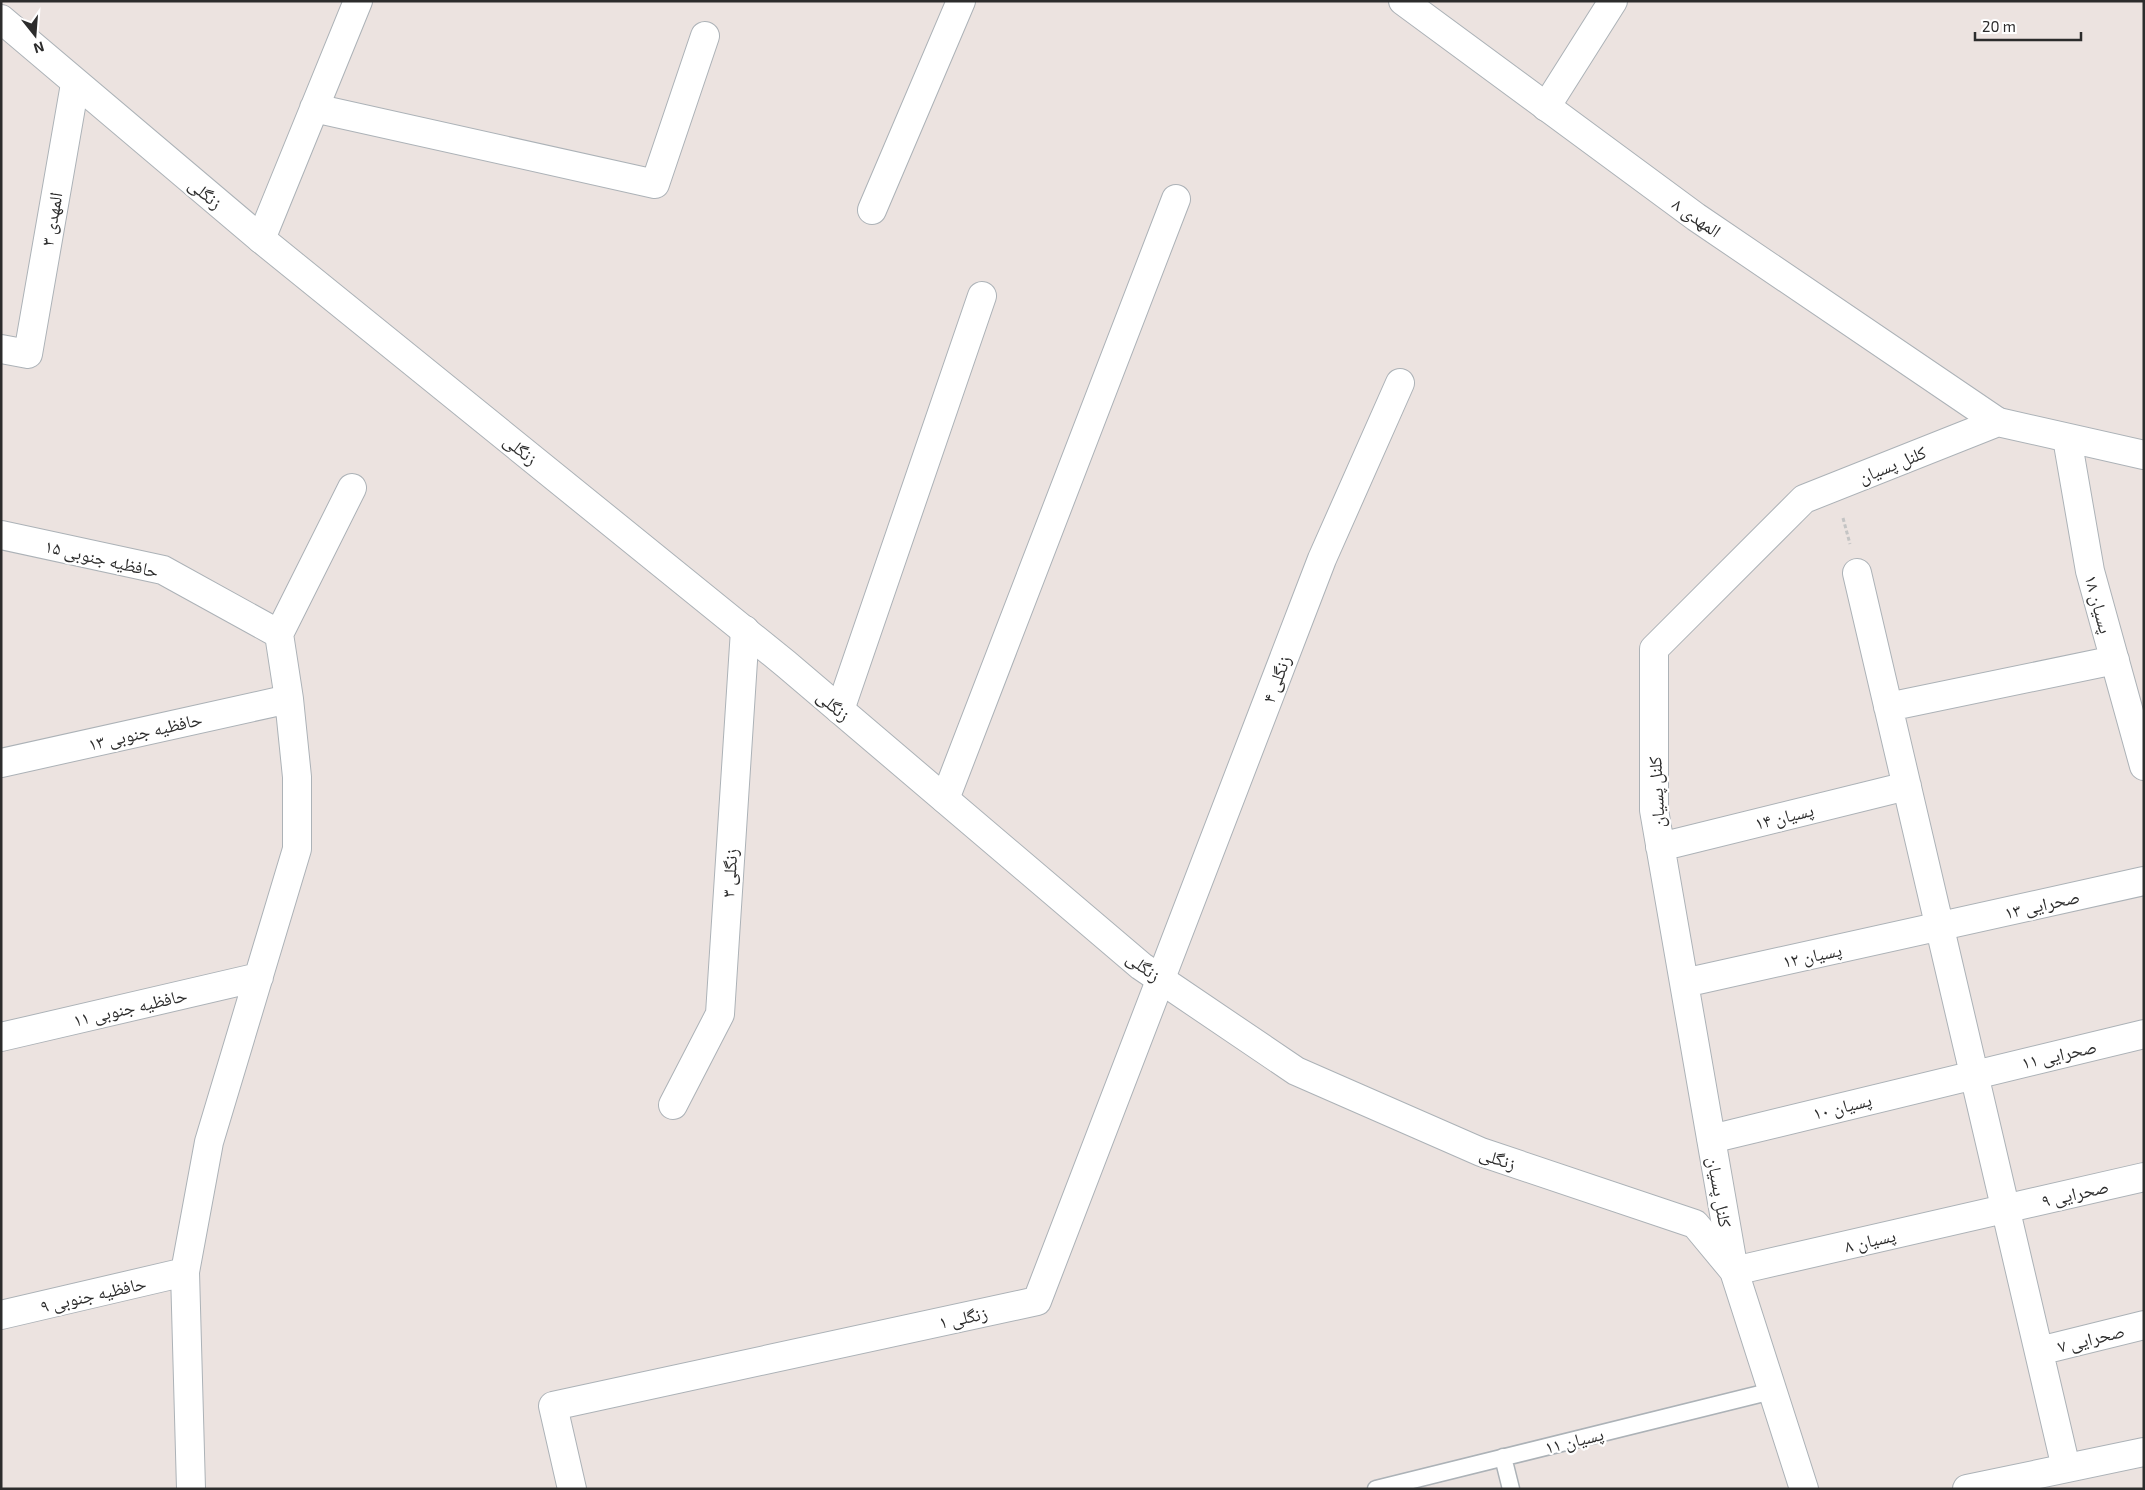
<svg xmlns="http://www.w3.org/2000/svg" width="2145" height="1490" viewBox="0 0 2145 1490" font-family="'Exo 2','Noto Naskh Arabic',sans-serif">
<style>
.lines{fill:none;stroke-linecap:round;stroke-linejoin:round}
.lane-casing{stroke:#acb2b7;stroke-width:19}
.street-casing{stroke:#acb2b7;stroke-width:30}
.secondary-casing{stroke:#acb2b7;stroke-width:30}
.path{stroke:#c4c4c4;stroke-width:3;stroke-dasharray:4 2.5;stroke-linecap:butt}
.lane{stroke:#fff;stroke-width:16}
.street{stroke:#fff;stroke-width:28}
.secondary{stroke:#fff;stroke-width:28}
.labels{text-anchor:middle;dominant-baseline:central;stroke-width:4.5;stroke-linejoin:round;paint-order:stroke}
.street-label{font-size:18px;fill:#2c2c2c;stroke:#fff}
</style>
<rect width="100%" height="100%" fill="#ece3e0"/>
<g class="lines">
<g class="lane-casing">
<path id="lane" d="M 1503,1457 L 1511,1489
M 1376,1489 L 1772,1391"/>
</g>
<g class="street-casing">
<path id="street" d="M 1546,107 L 1613,1
M 314,108 L 655,184 L 705,36
M 872,210 L 961,1
M 261,239 L 358,1
M 1,349 L 28,354 L 75,84
M 2067,438 L 2090,571 L 2144,766
M 2144,455 L 1998,422 L 1804,499 L 1654,649 L 1654,810 L 1734,1271 L 2144,1177
M 1,535 L 163,570 L 279,634
M 1857,573 L 2066,1468
M 1888,707 L 2115,660
M 840,710 L 982,296
M 1,763 L 289,699
M 945,799 L 1176,199
M 1660,847 L 1907,786
M 1684,983 L 2144,881
M 1,1037 L 259,977
M 673,1105 L 720,1014 L 745,630
M 1711,1139 L 2144,1034
M 1,1315 L 185,1272
M 2039,1351 L 2144,1325
M 191,1489 L 185,1272 L 209,1142 L 297,849 L 297,777 L 289,699 L 279,634 L 352,488
M 572,1489 L 553,1406 L 1037,1301 L 1322,559 L 1400,383
M 1967,1489 L 2144,1452"/>
</g>
<g class="secondary-casing">
<path id="secondary" d="M 1403,1 L 1696,217 L 1998,422
M 1,19 L 261,239 L 786,664 L 1141,966 L 1296,1071 L 1481,1152 L 1695,1224 L 1734,1271 L 1804,1489"/>
</g>
<path class="path" d="M 1843,518 L 1850,544"/>
<use href="#lane" class="lane"/>
<use href="#street" class="street"/>
<use href="#secondary" class="secondary"/>
</g>
<g class="labels">
<g class="street-label">
<text transform="translate(206 193) rotate(40)">زنگلی</text>
<text transform="translate(1697 217) rotate(35)">المهدی ۸</text>
<text transform="translate(51 219) rotate(-80)">المهدی ۳</text>
<text transform="translate(521 449) rotate(39)">زنگلی</text>
<text transform="translate(1892 464) rotate(-22)">کلنل پسیان</text>
<text transform="translate(102 558) rotate(13)">حافظیه جنوبی ۱۵</text>
<text transform="translate(2099 604) rotate(75)">پسیان ۱۸</text>
<text transform="translate(1276 679) rotate(-69)">زنگلی ۴</text>
<text transform="translate(834 705) rotate(41)">زنگلی</text>
<text transform="translate(145 731) rotate(-13)">حافظیه جنوبی ۱۳</text>
<text transform="translate(1656 792) rotate(-93)">کلنل پسیان</text>
<text transform="translate(1784 816) rotate(-14)">پسیان ۱۴</text>
<text transform="translate(729 873) rotate(-86)">زنگلی ۳</text>
<text transform="translate(2042 904) rotate(-13)">صحرایی ۱۳</text>
<text transform="translate(1812 955) rotate(-12)">پسیان ۱۲</text>
<text transform="translate(1144 966) rotate(37)">زنگلی</text>
<text transform="translate(130 1007) rotate(-13)">حافظیه جنوبی ۱۱</text>
<text transform="translate(2059 1054) rotate(-13)">صحرایی ۱۱</text>
<text transform="translate(1842 1106) rotate(-14)">پسیان ۱۰</text>
<text transform="translate(1498 1158) rotate(19)">زنگلی</text>
<text transform="translate(1720 1192) rotate(80)">کلنل پسیان</text>
<text transform="translate(2075 1193) rotate(-13)">صحرایی ۹</text>
<text transform="translate(1870 1240) rotate(-13)">پسیان ۸</text>
<text transform="translate(93 1294) rotate(-13)">حافظیه جنوبی ۹</text>
<text transform="translate(963 1317) rotate(-12)">زنگلی ۱</text>
<text transform="translate(2091 1338) rotate(-14)">صحرایی ۷</text>
<text transform="translate(1574 1440) rotate(-14)">پسیان ۱۱</text>
</g>
</g>
<rect width="2145" height="1490" fill="none" stroke="#2c2c2c" stroke-width="5"/>
<g transform="translate(35 35) rotate(163)" stroke="#ffffff" stroke-width="4" paint-order="stroke">
<path d="M0-4L9 19L0 12L-9 19Z" fill="#2c2c2c"/>
<text y="-8" font-size="14" font-weight="bold" text-anchor="middle" fill="#2c2c2c">N</text>
</g>
<path d="M1975 32v8h106v-8" fill="none" stroke="#2c2c2c" stroke-width="2.5"/>
<text x="1982" y="32" font-size="15" fill="#2c2c2c" stroke="#ffffff" stroke-width="4" paint-order="stroke">20 m</text>
</svg>
